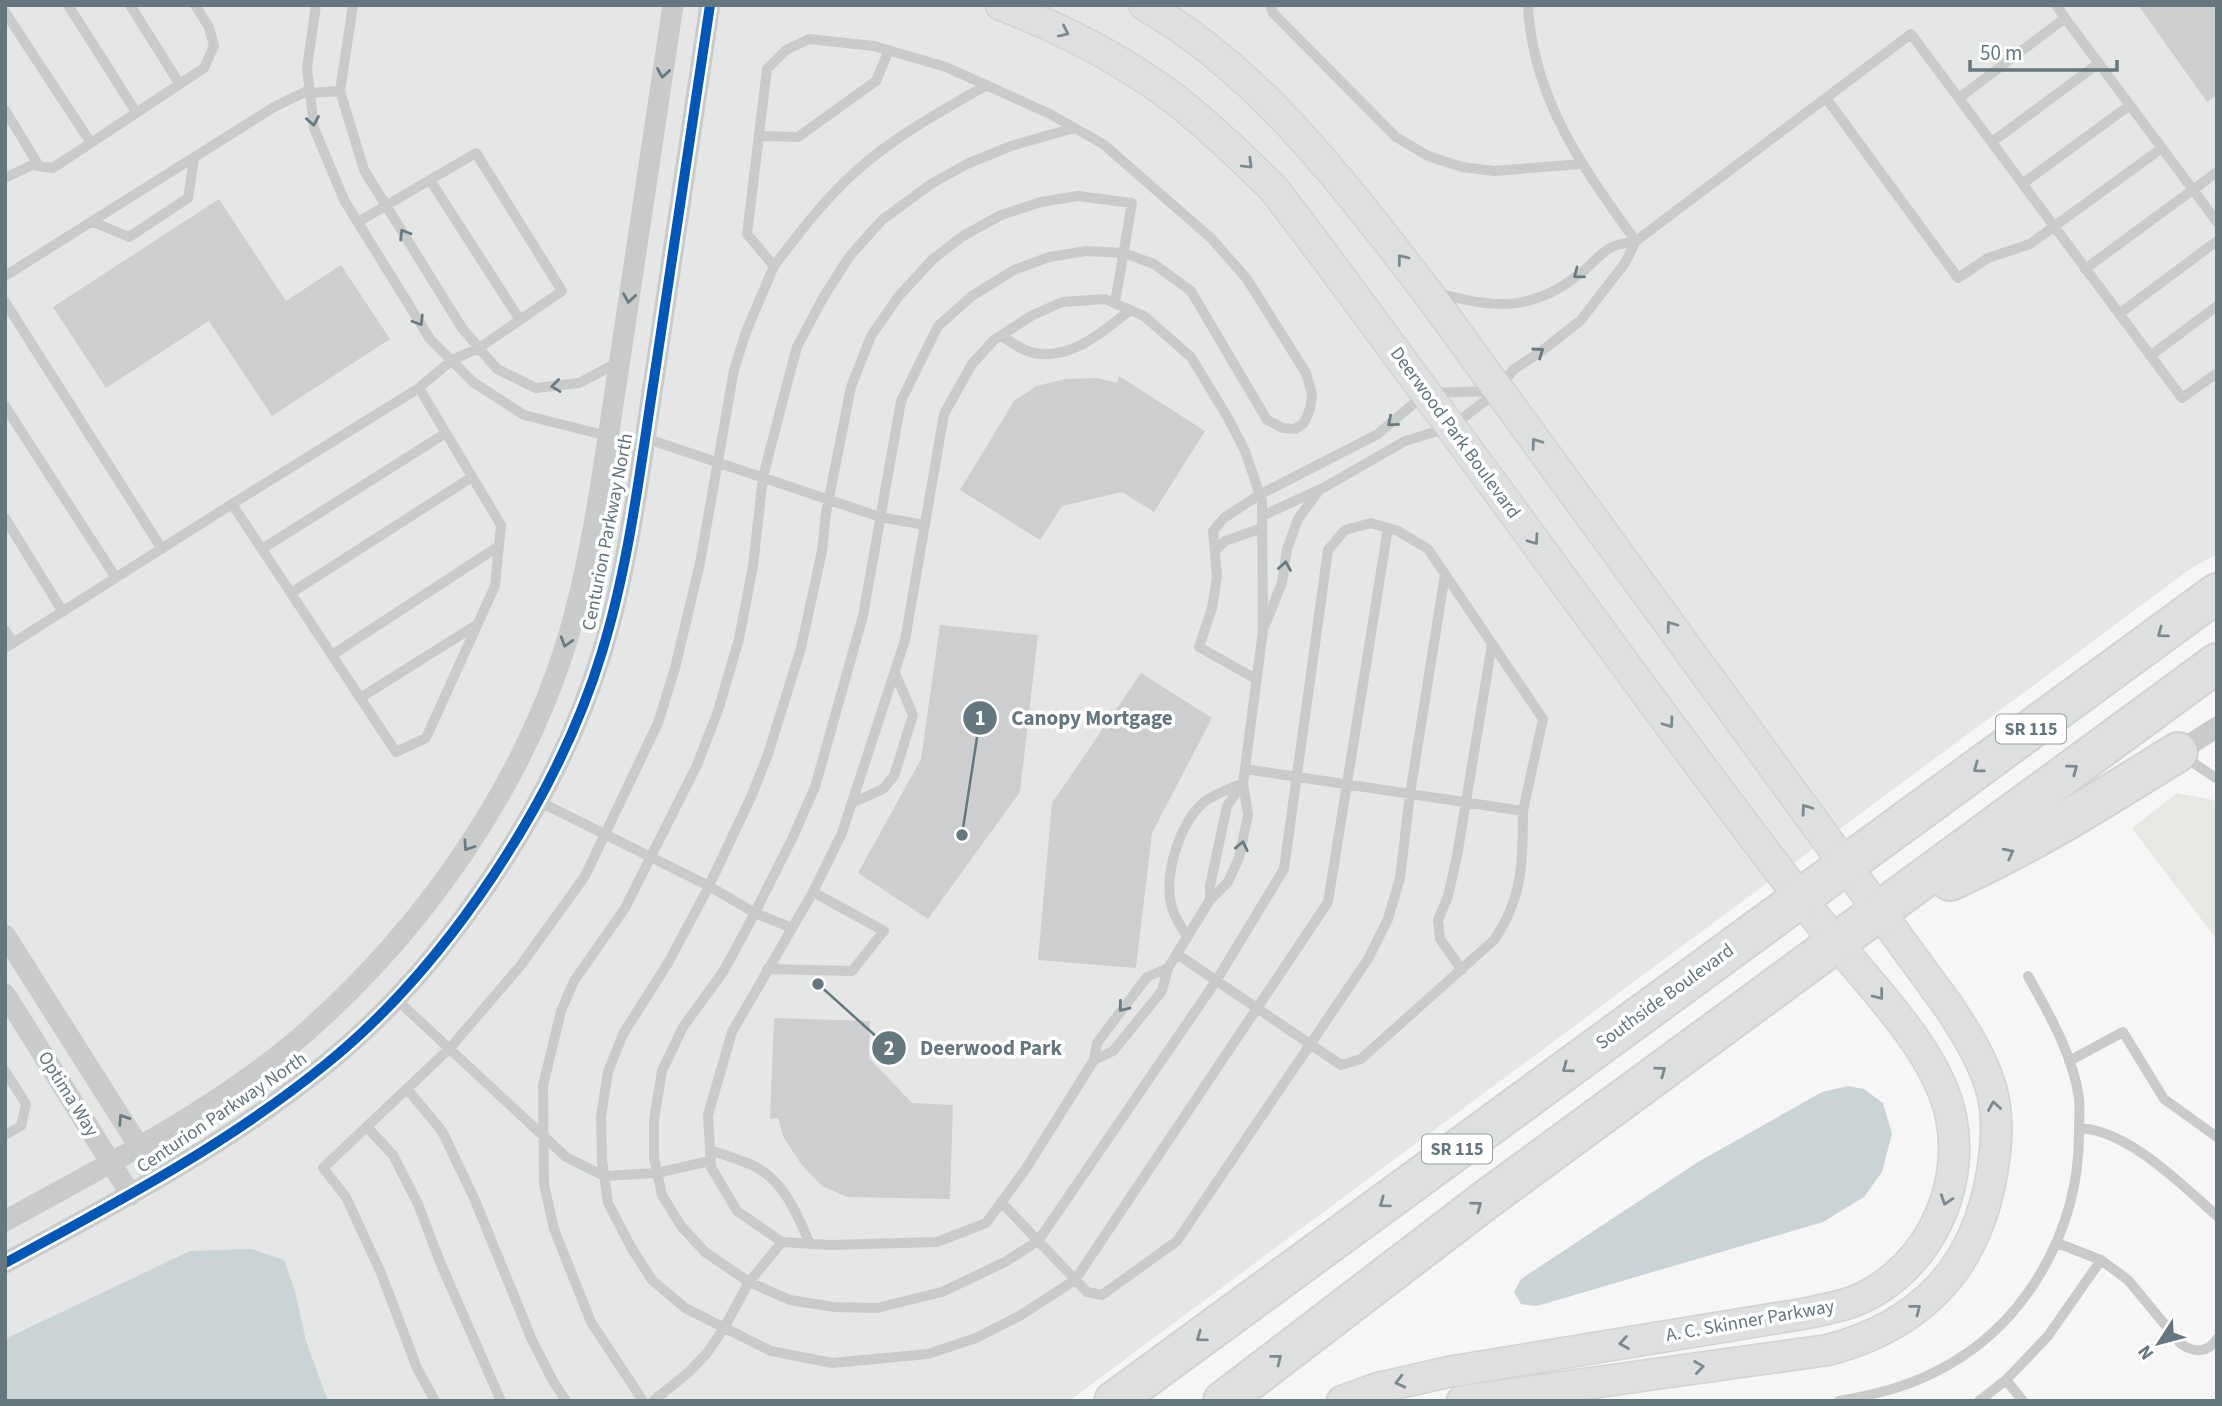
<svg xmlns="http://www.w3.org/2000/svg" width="2222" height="1406" viewBox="0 0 2222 1406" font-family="'Source Sans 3',sans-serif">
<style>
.built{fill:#e5e7e6}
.green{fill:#e6e8e3}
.water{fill:#cad3d5}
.building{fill:#cdcecf}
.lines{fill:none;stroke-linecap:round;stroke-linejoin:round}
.secondary-casing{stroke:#d2d3d4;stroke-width:33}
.highway-casing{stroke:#d2d3d3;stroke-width:42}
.lane{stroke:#c9cbcb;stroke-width:10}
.street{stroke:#c9cbcb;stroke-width:21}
.secondary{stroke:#dedfdf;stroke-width:30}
.highway{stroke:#dedfdf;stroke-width:38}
.cycleway-casing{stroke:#fff;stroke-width:15}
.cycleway{stroke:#0057b8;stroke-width:10}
.oneway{stroke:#7c8b91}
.oneway2{stroke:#697a82}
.labels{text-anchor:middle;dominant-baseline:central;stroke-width:7;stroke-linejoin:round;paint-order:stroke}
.shield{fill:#fff;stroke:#929fa5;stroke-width:2}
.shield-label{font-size:18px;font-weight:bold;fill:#64767e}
.street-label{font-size:19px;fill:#64767e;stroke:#fff}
.leader{fill:none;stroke:#64767e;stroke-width:2.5}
.callout-dot{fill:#64767e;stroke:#fff;stroke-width:2.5}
.mark-label{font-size:21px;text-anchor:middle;font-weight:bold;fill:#fff}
.callout-label{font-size:21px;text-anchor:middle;font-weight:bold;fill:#64767e;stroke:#fff;stroke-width:7;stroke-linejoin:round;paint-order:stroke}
</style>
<rect width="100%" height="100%" fill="#f6f6f6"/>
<path class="built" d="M 5,5 L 2217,5 L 2217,555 L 2193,567 L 1069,1401 L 5,1401 Z"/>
<path class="green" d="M 2177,793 L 2213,800 L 2217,804 L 2217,940 L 2132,828 Z"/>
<path class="water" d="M 1848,1086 L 1864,1089 L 1883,1103 L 1892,1134 L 1882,1172 L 1864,1197 L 1823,1222 L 1537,1306 L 1521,1304 L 1514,1292 L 1521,1279 L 1698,1162 L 1822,1092 Z
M 252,1249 L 284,1260 L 295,1291 L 306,1341 L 328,1401 L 5,1401 L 5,1339 L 190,1251 Z"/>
<path class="building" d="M 2138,5 L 2217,5 L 2217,95 L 2207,102 Z
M 219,199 L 286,301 L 341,265 L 390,339 L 272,416 L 209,321 L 106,388 L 53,307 Z
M 1119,376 L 1205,431 L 1154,512 L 1122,492 L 1062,506 L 1040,540 L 960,490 L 1014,401 L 1036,386 L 1066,379 L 1097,378 L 1117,383 Z
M 940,625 L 1038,635 L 1020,792 L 928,919 L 858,873 L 921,759 Z
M 1141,673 L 1212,718 L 1152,833 L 1136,968 L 1038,960 L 1052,803 Z
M 774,1018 L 870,1021 L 869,1058 L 912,1103 L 953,1105 L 950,1199 L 847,1197 L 822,1186 L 801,1164 L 784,1138 L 778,1118 L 770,1119 Z"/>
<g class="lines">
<g class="secondary-casing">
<path id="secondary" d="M 1001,5 C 1063,29 1123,60 1176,100 C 1210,127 1241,157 1272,187 C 1327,257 1378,329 1431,400 C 1544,553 1656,709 1772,861 C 1793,889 1816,918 1838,945 C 1878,993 1939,1056 1951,1117 C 1966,1190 1926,1271 1857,1300 C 1841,1307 1824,1309 1808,1313 L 1448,1372 L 1378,1388 L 1342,1401
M 1144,5 C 1261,72 1344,185 1425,289 L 1949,1007 C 1966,1033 1982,1058 1991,1088 C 1999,1116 1997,1144 1992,1173 C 1976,1268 1922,1325 1828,1350 L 1462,1401"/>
</g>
<g class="highway-casing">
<path id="highway" d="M 1950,881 C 2030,845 2103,799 2178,752
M 1114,1401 L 2217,593
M 1223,1401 L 1483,1202 L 2217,663"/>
</g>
<path class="lane" d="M 68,5 L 136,112
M 130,5 L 179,83
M 316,5 L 307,68 L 314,128 L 344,200 L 430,339 L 473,382 L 524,415 L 608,436
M 353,5 L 340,91 L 364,170 L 462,328 L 497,369 L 536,388 L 579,383 L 619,362
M 1270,5 L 1273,13 L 1396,137 L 1428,156 L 1462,167 L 1494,171 L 1581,164
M 1528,5 C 1532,96 1583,170 1636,241
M 2056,5 L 2065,18
M 5,12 L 91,143
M 309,93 L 340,91
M 1826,98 L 1958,278 L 1988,258 L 2030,244 L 2162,148
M 1959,98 L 2065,18 L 2217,222
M 5,110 L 39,166
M 759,136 L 798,137 L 876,81 L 889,50
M 1992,142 L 2099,63
M 5,178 L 32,165 L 53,168 L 204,68 L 214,46 L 209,27 L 195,5
M 430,180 L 520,320
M 2022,184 L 2130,105
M 93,222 L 129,237 L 188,198 L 194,158
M 358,222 L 476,153 L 562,291 L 479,348 L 452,360 L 419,388 L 232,504 L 396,752 L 426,738 L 495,586 L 501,525 L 419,388
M 774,266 C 799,233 824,200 855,172 C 894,137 941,111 987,85
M 2085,269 L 2217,172
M 5,276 L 274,107 L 309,90
M 1435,292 C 1489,308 1529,313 1577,276 C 1589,268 1598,255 1610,248 C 1616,244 1628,243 1636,241 L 1911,34 L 2182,398 L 2217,373
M 5,302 L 162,549
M 1115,303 L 1132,203 L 1078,196 L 1041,202 L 1001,215 L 963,236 L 933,259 L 898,297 L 871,336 L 851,387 L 826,513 L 822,551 L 801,648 L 768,754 L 752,795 L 707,890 L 668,963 L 623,1034 L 608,1072 L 601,1117 L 602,1160 L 608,1203 L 631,1247 L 652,1280 L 685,1308 L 771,1351 L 832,1363 L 928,1354 L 976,1338 L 1021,1315 L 1075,1280 L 1328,902 L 1388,528
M 2119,314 L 2217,241
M 1001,336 C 1009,340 1017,347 1025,350 C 1064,366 1102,333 1130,310
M 2150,356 L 2217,306
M 5,406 L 116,578
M 645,438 L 880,517 L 925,525
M 1262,516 L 1325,487 L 1405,441 L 1451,427 L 1498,391 L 1513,370 L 1543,350 L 1581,320 L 1625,263 L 1636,241
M 5,518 L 63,612
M 262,549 L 446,433
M 1215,551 L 1225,541 L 1262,528
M 291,593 L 472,477
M 1265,625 L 1282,583 L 1287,549 L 1298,519 L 1318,492
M 5,630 L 13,643
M 5,648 L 232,504
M 332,655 L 499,546
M 1256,679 L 1199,647 L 1212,608 L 1217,577 L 1213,531 L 1224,518 L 1259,495 L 1378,434 L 1426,393 L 1495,391
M 360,698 L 478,624
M 2182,755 L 2217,779
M 538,801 L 709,886 L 755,913 L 792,928
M 852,803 L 883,789 L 894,776 L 913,715 L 895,673
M 1210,900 L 1210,886 L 1227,806 L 1243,783
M 1187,937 C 1182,928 1175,918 1172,908 C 1163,876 1179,824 1204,802 C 1216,793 1229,789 1243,783
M 1177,954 L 1341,1065 L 1361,1059 L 1494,940 C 1523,898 1523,860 1523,811
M 767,969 L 852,971 L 884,931 L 813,892
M 1462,970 L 1440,939 L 1438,920 L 1448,896 L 1457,856 L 1492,644
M 396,999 L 566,1157 L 604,1176 L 657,1173 L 710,1161
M 1094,1060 L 1113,1051 L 1162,991 L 1168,968 L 1210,900 L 1228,882 L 1239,858 L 1248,815 L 1243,783 L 1263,631 L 1262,501 L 1245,451 L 1228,418 L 1191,357 L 1144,316 L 1105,299 L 1062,302 L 1031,316 L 994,340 L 972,364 L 944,414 L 905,640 L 842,833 L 813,892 L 732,1032 L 708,1115 L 711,1167 L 737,1211 L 782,1242 L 830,1245 L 937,1242 L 986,1223 L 1025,1170 L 1094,1060 L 1097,1043 L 1147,977 L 1168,968
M 2069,1061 L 2123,1032 L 2164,1099 L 2217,1137
M 5,1071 L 26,1104 L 21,1126 L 5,1135
M 407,1089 L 442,1131 L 474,1198 L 532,1340 L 553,1381 L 566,1401
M 367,1127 L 393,1155 L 418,1204 L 440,1262 L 501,1401
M 2079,1128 C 2128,1130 2181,1184 2217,1216
M 710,1150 C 724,1155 738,1159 752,1165 C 784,1180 797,1214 810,1244
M 1001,1202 L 1087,1292 L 1102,1295 L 1177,1241 L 1368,959 L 1388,919 L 1400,878 L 1410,794 L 1445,574
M 2057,1243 L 2101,1260 L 2128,1280 L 2181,1344 C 2194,1353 2208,1353 2217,1339
M 2006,1380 L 2023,1401
M 435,1401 L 417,1368 L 381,1273 L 346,1197 L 323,1168 L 450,1048 L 521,965 L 585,876 L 658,723 L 675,668 L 700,563 L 734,370 L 746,332 L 774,266 L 747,234 L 767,69 L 786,50 L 809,39 L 874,46 L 946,67 L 1050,114 L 1103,144 L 1211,238 L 1247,279 L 1306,373 L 1312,394 L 1310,409 L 1304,423 L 1295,429 L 1283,428 L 1267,420 L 1191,291 L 1154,264 L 1124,253 L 1086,251 L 1049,257 L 1014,270 L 972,296 L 938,326 L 901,401 L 863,616 L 815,787 L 792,839 L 748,926 L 723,972 L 683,1027 L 662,1071 L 654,1120 L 654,1158 L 662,1195 L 681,1226 L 705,1252 L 749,1282 L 790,1300 L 834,1307 L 877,1308 L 942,1292 L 1005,1262 L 1038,1241 L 1216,981 L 1284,869 L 1328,550 L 1345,530 L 1371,523 L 1398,531 L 1428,549 L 1543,719 L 1523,811 L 1245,769
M 643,1401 L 591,1322 L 554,1229 L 544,1184 L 543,1086 L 561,1011 L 574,981 L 625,908 L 697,765 L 718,711 L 739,639 L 753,566 L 763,477 L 786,388 L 797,347 L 823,298 L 849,257 L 882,220 L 931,184 L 967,164 L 1011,146 L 1074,128
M 653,1401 L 689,1372 L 707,1353 L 724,1328 L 749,1282 L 782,1242
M 1839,1401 C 1872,1395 1904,1388 1935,1372 C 2026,1327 2080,1230 2079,1130 C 2079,1120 2080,1108 2079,1098 C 2073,1055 2049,1014 2028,976
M 1979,1401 L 2006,1380 L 2048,1336 L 2101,1260"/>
<path class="street" d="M 2178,752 L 2217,727
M 5,935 L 159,1178
M 5,994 L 131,1195
M 5,1221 C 106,1165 220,1108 306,1032 C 422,930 521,790 567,641 C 593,554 604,462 618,372 C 636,250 655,127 673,5
M 5,1263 C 116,1203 228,1144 326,1064 C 446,967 557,800 602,652 C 629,564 640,470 654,379 C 673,255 691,130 710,5"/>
<use href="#secondary" class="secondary"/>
<use href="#highway" class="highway"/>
<g class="cycleway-casing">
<path id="cycleway" d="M 5,1263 C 116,1203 228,1144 326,1064 C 446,967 557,800 602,652 C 629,564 640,470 654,379 C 673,255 691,130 710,5"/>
</g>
<use href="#cycleway" class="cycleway"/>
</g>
<defs><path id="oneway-chevron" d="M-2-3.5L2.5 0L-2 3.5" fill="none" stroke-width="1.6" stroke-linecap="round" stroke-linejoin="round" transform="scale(1.75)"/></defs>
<g class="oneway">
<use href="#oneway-chevron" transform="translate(1064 32) rotate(25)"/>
<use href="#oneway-chevron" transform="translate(1248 164) rotate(44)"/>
<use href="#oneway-chevron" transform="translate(1402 259) rotate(-128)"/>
<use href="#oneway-chevron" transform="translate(1536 443) rotate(-126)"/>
<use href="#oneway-chevron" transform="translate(1534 540) rotate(54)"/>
<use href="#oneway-chevron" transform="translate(1671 626) rotate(-126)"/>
<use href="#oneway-chevron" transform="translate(2162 633) rotate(144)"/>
<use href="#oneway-chevron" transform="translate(1669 723) rotate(54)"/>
<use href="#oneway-chevron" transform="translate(1978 768) rotate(144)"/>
<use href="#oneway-chevron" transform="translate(2073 769) rotate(-36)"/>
<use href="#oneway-chevron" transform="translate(1806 809) rotate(-126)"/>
<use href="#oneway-chevron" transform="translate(2009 853) rotate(-27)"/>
<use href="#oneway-chevron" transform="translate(1879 995) rotate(52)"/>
<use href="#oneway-chevron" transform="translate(1567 1068) rotate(144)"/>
<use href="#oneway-chevron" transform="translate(1661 1071) rotate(-36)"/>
<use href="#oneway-chevron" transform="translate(1994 1106) rotate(-99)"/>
<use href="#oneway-chevron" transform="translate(1946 1200) rotate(108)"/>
<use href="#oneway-chevron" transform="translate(1384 1203) rotate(144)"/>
<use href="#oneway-chevron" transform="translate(1477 1206) rotate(-37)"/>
<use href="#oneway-chevron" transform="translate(1916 1309) rotate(-38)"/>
<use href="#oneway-chevron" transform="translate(1201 1337) rotate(144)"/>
<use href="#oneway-chevron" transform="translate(1624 1343) rotate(171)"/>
<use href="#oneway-chevron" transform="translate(1277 1359) rotate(-38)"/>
<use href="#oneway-chevron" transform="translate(1699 1367) rotate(-8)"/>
<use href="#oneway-chevron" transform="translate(1400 1382) rotate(166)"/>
</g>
<g class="oneway2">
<use href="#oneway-chevron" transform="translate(663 73) rotate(99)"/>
<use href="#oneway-chevron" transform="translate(313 121) rotate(80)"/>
<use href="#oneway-chevron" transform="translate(404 234) rotate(-122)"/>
<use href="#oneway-chevron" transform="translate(1578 274) rotate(143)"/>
<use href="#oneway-chevron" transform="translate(629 298) rotate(99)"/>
<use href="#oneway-chevron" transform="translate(419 321) rotate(58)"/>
<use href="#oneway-chevron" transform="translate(1539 352) rotate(-35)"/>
<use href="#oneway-chevron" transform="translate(556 386) rotate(173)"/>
<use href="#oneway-chevron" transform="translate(1392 422) rotate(139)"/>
<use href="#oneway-chevron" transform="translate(1285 566) rotate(-81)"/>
<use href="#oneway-chevron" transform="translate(566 642) rotate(107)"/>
<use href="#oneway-chevron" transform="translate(468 846) rotate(124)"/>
<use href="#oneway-chevron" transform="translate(1242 846) rotate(-78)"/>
<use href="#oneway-chevron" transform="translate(1123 1007) rotate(129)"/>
<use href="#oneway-chevron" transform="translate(123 1119) rotate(-123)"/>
</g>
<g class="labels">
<g class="shield">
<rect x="1996" y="714.5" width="70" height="29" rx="5"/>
<rect x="1422" y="1134.5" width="70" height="29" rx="5"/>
</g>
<g class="shield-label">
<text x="2031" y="729">SR 115</text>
<text x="1457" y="1149">SR 115</text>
</g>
<g class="street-label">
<text transform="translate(1455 433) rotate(54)">Deerwood Park Boulevard</text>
<text transform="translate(608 532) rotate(-79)">Centurion Parkway North</text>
<text transform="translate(1665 997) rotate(-36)">Southside Boulevard</text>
<text transform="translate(68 1094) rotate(58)">Optima Way</text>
<text transform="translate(222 1113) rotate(-34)">Centurion Parkway North</text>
<text transform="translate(1750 1321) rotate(-10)">A. C. Skinner Parkway</text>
</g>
</g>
<path class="leader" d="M962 835L980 718M818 984L889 1048"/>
<g class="callout-dot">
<circle cx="962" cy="835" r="7"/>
<circle cx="818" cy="984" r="7"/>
<circle cx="980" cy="718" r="18"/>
<circle cx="889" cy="1048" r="18"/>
</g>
<g class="mark-label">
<text x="980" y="725">1</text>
<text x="889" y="1055">2</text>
</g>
<g class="callout-label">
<text x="1092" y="725">Canopy Mortgage</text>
<text x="991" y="1055">Deerwood Park</text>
</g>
<rect width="2222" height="1406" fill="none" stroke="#64767e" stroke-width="14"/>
<g transform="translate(2159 1343) rotate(234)" stroke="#ffffff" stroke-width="5" paint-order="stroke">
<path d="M0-5L12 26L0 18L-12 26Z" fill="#64767e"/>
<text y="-10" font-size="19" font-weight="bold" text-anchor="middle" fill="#64767e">N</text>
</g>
<path d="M1970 60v10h147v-10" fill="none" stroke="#64767e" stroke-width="3.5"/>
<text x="1980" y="60" font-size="21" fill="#64767e" stroke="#ffffff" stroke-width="5" paint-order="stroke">50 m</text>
</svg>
